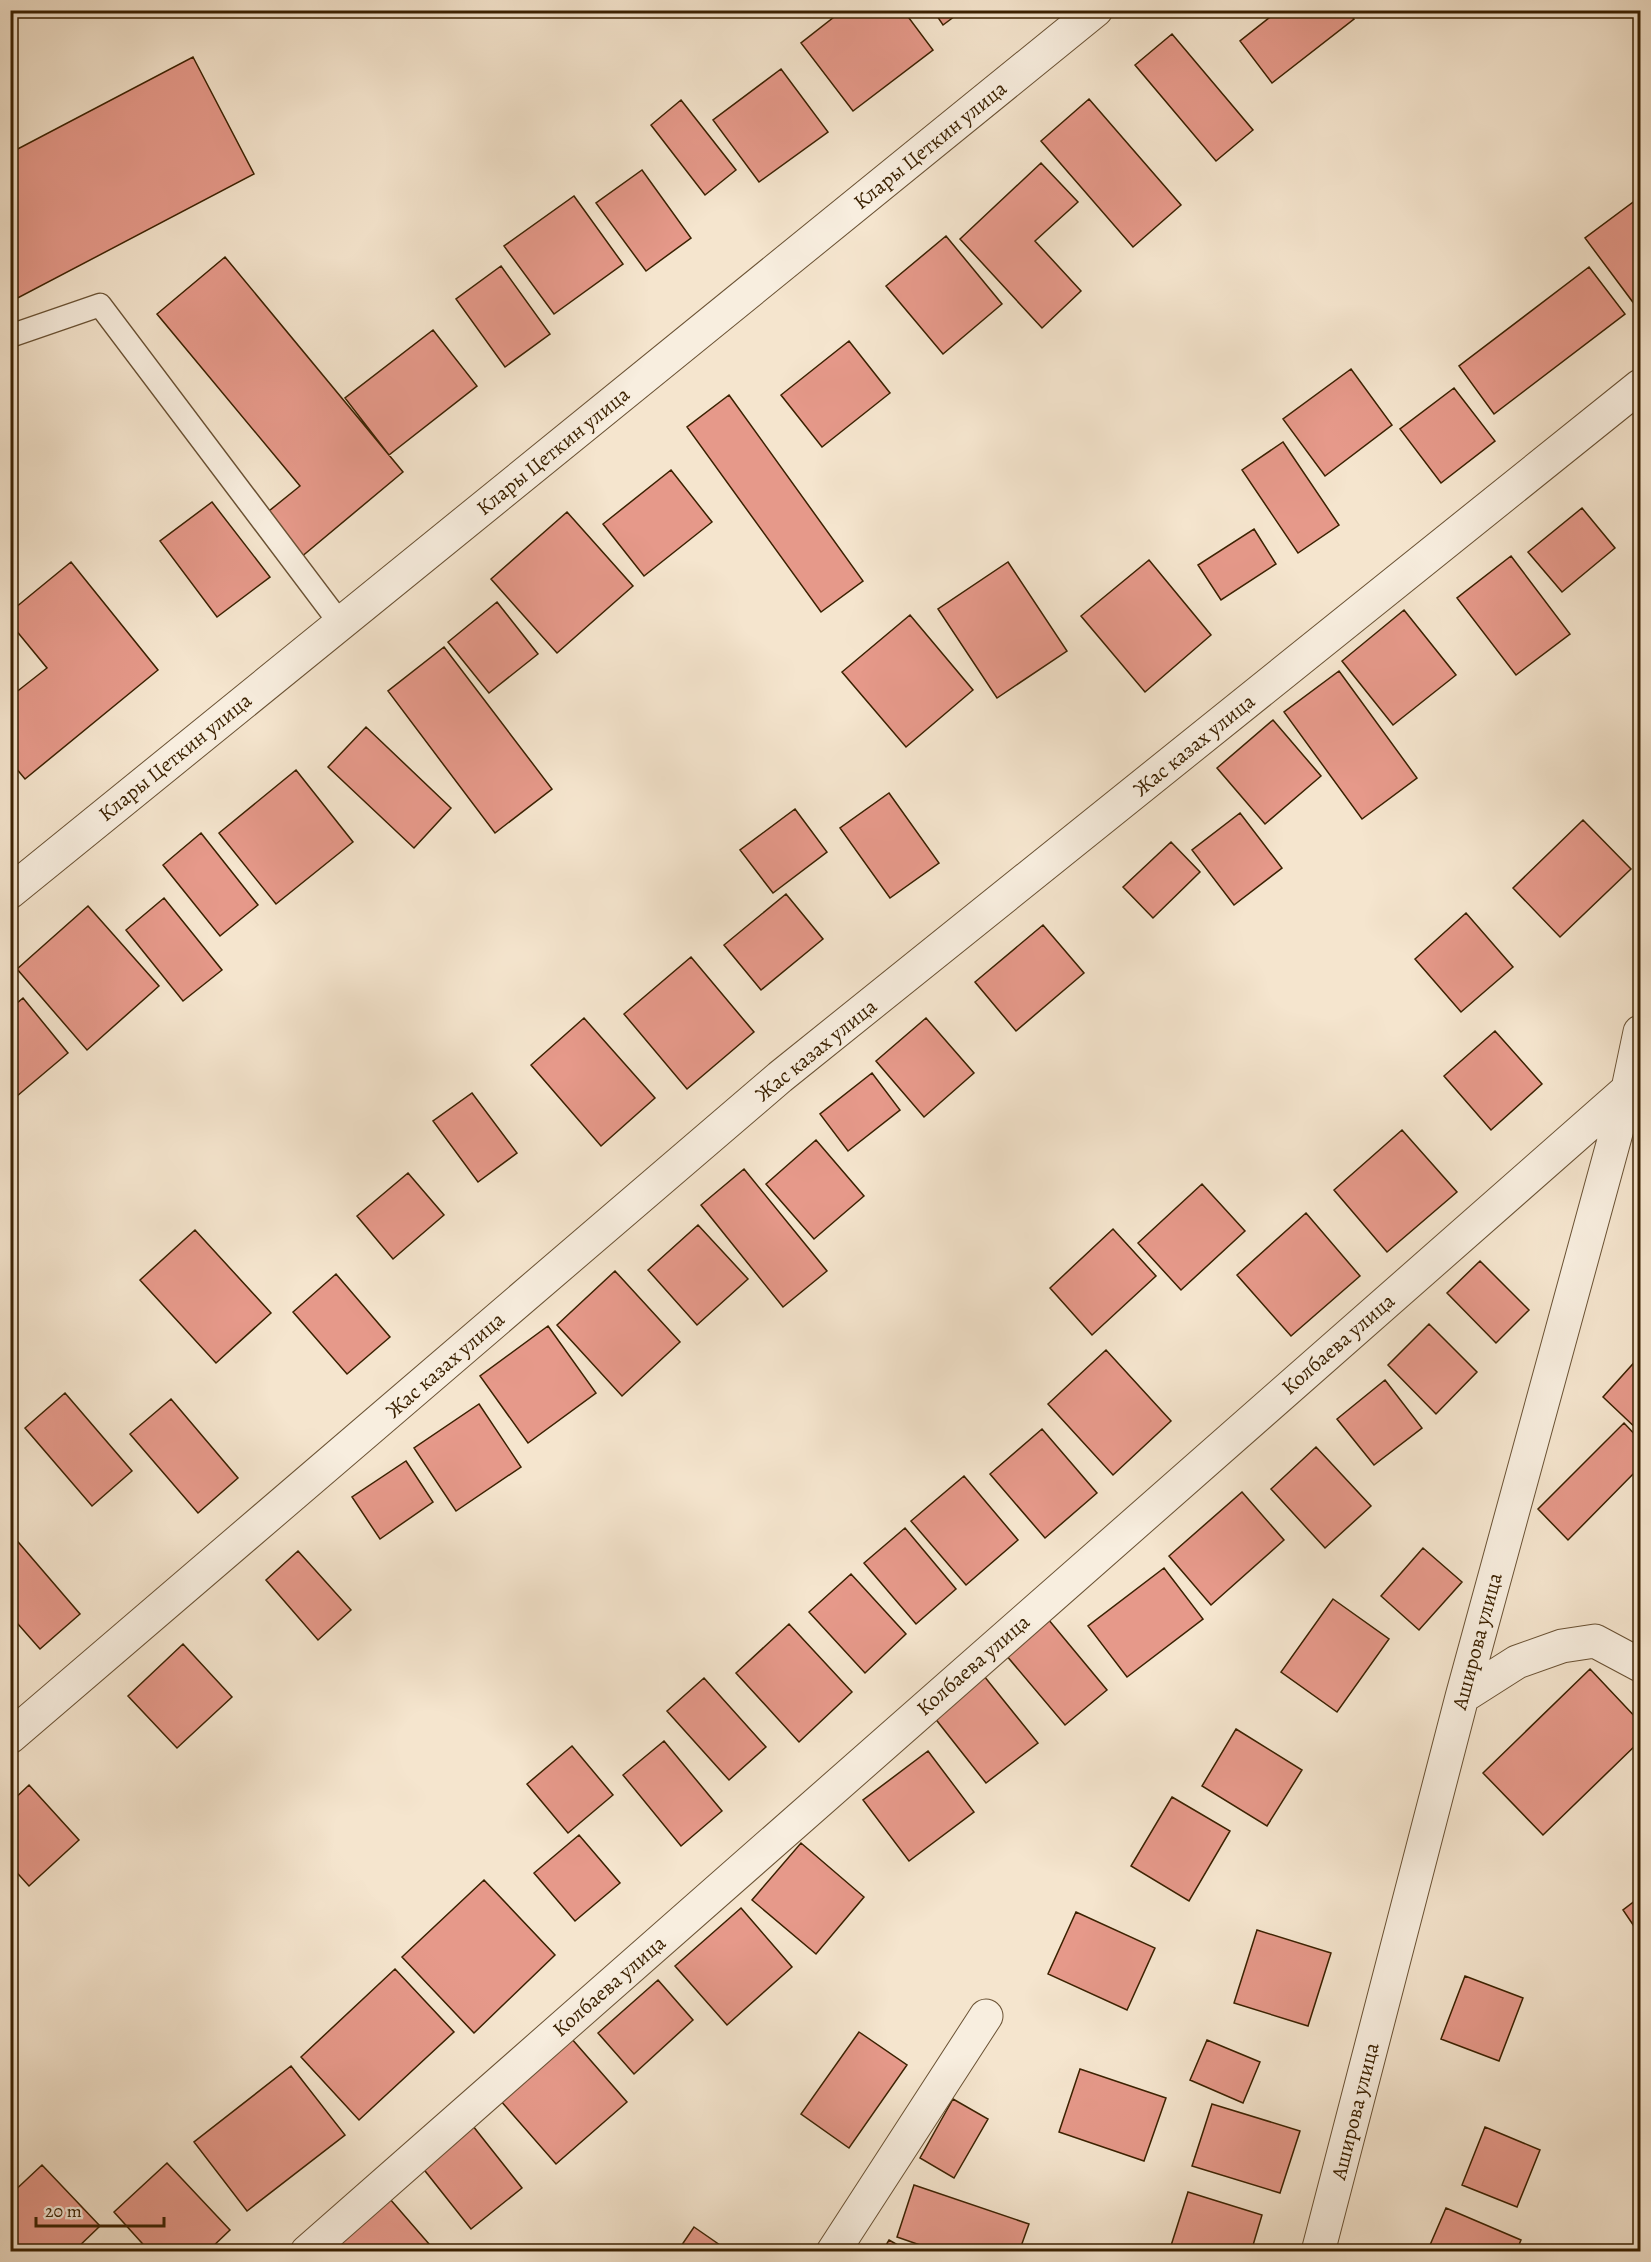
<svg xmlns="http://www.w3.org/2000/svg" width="1651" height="2262" viewBox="0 0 1651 2262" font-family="Alegreya,serif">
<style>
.building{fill:#e6998a;stroke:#3b2101;stroke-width:1.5}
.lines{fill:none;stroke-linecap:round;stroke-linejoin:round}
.service-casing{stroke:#6a5234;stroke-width:25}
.minor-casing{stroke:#6a5234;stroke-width:35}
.service{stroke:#f8eedf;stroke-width:22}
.minor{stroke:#f8eedf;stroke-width:33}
.labels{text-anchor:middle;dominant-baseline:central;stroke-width:4.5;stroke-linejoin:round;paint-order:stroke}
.street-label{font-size:21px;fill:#3b2101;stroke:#f8eedf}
</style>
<rect width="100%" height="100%" fill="#f5e5ce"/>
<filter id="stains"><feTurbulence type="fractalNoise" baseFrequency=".00333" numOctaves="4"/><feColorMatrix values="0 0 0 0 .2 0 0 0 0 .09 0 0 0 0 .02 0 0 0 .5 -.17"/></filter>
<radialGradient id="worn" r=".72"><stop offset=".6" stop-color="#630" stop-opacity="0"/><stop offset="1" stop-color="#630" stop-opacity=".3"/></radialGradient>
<path class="building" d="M 843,10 L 903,10 L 933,50 L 853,111 L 801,43 Z
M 933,10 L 963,10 L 943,25 Z
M 1279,10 L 1347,10 L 1354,19 L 1272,83 L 1240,41 Z
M 1172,34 L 1253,130 L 1216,161 L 1135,65 Z
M 193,57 L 254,174 L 10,302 L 10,153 Z
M 781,69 L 828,132 L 759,182 L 713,120 Z
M 1089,99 L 1181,205 L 1133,247 L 1041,141 Z
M 681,100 L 736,170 L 705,195 L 651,125 Z
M 1041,163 L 1078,202 L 1035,241 L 1081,291 L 1042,328 L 960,239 Z
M 642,170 L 691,238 L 646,271 L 596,203 Z
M 574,196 L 623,264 L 554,314 L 504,246 Z
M 1640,197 L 1640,307 L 1638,309 L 1585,238 Z
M 946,236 L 1002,304 L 943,354 L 886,286 Z
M 225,257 L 403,472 L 300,558 L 264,515 L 300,486 L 157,314 Z
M 501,266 L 550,334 L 505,367 L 456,299 Z
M 1589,267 L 1625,314 L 1494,414 L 1459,366 Z
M 433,330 L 477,386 L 389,455 L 345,398 Z
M 849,341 L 890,393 L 822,447 L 781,395 Z
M 1351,369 L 1392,425 L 1325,476 L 1283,419 Z
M 1454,388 L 1495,441 L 1441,483 L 1400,429 Z
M 729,395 L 863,581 L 821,612 L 687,427 Z
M 1283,442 L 1339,525 L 1298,553 L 1242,470 Z
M 671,470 L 712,522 L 644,576 L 603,524 Z
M 212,502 L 270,577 L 217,617 L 160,541 Z
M 1582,508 L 1615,548 L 1562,592 L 1528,552 Z
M 567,512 L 633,586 L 557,653 L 491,579 Z
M 1254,529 L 1276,564 L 1221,600 L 1198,565 Z
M 1511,556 L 1570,634 L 1516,675 L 1457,598 Z
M 1149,560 L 1211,635 L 1145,692 L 1081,616 Z
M 71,562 L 158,670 L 25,779 L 10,761 L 10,697 L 47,668 L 10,623 L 10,612 Z
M 1008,562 L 1067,651 L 997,698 L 938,609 Z
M 497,602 L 538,654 L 489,693 L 448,642 Z
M 1404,610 L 1456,675 L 1393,725 L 1342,661 Z
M 910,615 L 973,690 L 906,747 L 842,672 Z
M 444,647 L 552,789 L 495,833 L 388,691 Z
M 1339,671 L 1417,778 L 1362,819 L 1284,712 Z
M 1273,720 L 1321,776 L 1265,824 L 1217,768 Z
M 366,727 L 451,808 L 414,848 L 328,767 Z
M 296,770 L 353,842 L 276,904 L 219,833 Z
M 889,793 L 939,863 L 890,898 L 840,828 Z
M 795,809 L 827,852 L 773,893 L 740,850 Z
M 1240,813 L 1282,868 L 1234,905 L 1192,850 Z
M 1583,820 L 1631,869 L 1560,937 L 1513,888 Z
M 201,833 L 258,905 L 220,936 L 163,865 Z
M 1171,842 L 1200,872 L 1153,918 L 1123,887 Z
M 786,894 L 823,939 L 761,990 L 724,945 Z
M 164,898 L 222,970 L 183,1001 L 126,930 Z
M 88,906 L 159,986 L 87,1050 L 17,969 Z
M 1466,913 L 1513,967 L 1461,1012 L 1415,959 Z
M 1043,925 L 1084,973 L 1016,1031 L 975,982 Z
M 691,957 L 754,1032 L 687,1089 L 624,1014 Z
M 23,998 L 68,1053 L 10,1102 L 10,1009 Z
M 584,1018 L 655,1098 L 601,1146 L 531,1065 Z
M 926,1018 L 974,1073 L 924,1117 L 876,1061 Z
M 1495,1031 L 1542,1084 L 1491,1130 L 1444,1076 Z
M 872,1073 L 900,1110 L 848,1151 L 820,1114 Z
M 472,1093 L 517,1153 L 478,1182 L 433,1121 Z
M 1402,1130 L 1457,1192 L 1387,1252 L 1334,1190 Z
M 816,1140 L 864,1196 L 814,1239 L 766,1184 Z
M 744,1169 L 827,1271 L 783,1307 L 701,1205 Z
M 408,1173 L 444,1215 L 393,1259 L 357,1216 Z
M 1202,1184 L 1245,1231 L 1181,1290 L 1138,1243 Z
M 1306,1213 L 1360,1276 L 1291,1336 L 1237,1275 Z
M 698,1225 L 748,1279 L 697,1325 L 648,1270 Z
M 1113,1229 L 1156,1276 L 1092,1335 L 1050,1288 Z
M 195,1230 L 271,1313 L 216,1363 L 140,1280 Z
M 1480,1261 L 1529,1310 L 1496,1343 L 1447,1293 Z
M 615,1271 L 680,1342 L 622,1396 L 557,1325 Z
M 336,1274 L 390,1337 L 347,1374 L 293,1312 Z
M 1429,1324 L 1477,1372 L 1436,1414 L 1388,1365 Z
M 548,1326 L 596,1393 L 528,1443 L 480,1376 Z
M 1106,1350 L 1171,1421 L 1113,1475 L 1048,1404 Z
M 1640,1356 L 1640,1432 L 1603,1397 Z
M 1385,1380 L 1422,1428 L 1374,1465 L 1337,1419 Z
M 65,1393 L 132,1471 L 92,1506 L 25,1428 Z
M 171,1399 L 238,1478 L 198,1513 L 130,1434 Z
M 479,1404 L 521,1467 L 456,1511 L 414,1448 Z
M 1624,1423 L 1640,1440 L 1640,1467 L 1568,1540 L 1538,1509 Z
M 1042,1429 L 1097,1493 L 1045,1538 L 990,1474 Z
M 1316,1447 L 1371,1506 L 1325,1548 L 1271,1489 Z
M 406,1461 L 433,1502 L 380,1539 L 352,1497 Z
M 964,1476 L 1018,1540 L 966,1585 L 911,1521 Z
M 1242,1492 L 1284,1540 L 1211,1605 L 1169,1556 Z
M 905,1528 L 956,1589 L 916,1624 L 864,1563 Z
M 13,1536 L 80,1614 L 40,1649 L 10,1615 L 10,1538 Z
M 1423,1548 L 1462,1582 L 1419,1630 L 1381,1596 Z
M 298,1551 L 351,1610 L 318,1640 L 266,1580 Z
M 1164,1568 L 1203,1619 L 1127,1677 L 1088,1626 Z
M 851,1574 L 906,1634 L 865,1673 L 809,1612 Z
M 1333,1599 L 1389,1639 L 1337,1712 L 1281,1672 Z
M 1048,1619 L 1107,1690 L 1065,1725 L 1006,1655 Z
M 789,1624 L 852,1692 L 799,1742 L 736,1673 Z
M 183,1644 L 232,1697 L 177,1748 L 128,1696 Z
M 1590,1669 L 1640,1722 L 1640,1741 L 1543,1835 L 1483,1773 Z
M 984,1676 L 1038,1743 L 986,1783 L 934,1717 Z
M 704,1678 L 766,1747 L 729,1780 L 667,1711 Z
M 1236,1729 L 1302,1770 L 1267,1826 L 1202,1786 Z
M 664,1741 L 722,1811 L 681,1846 L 623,1775 Z
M 572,1746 L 613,1795 L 568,1833 L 527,1784 Z
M 928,1751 L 974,1812 L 909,1861 L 863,1800 Z
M 29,1785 L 79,1840 L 29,1886 L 10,1865 L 10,1803 Z
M 1172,1797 L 1230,1831 L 1189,1901 L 1131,1866 Z
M 579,1835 L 620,1883 L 575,1921 L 534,1873 Z
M 801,1843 L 864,1897 L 816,1954 L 752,1900 Z
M 484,1880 L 555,1955 L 474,2033 L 402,1957 Z
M 1640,1897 L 1640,1935 L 1623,1910 Z
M 741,1908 L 792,1967 L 727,2025 L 675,1966 Z
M 1076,1912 L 1155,1948 L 1127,2010 L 1048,1974 Z
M 1257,1930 L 1331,1953 L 1308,2026 L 1234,2003 Z
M 395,1969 L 454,2032 L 359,2120 L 301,2057 Z
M 1465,1976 L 1523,1998 L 1499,2061 L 1441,2039 Z
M 658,1980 L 693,2020 L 634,2074 L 598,2033 Z
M 859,2032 L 907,2065 L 849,2148 L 801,2114 Z
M 571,2038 L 627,2102 L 556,2164 L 500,2100 Z
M 1207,2040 L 1260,2062 L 1243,2103 L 1190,2080 Z
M 291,2066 L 345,2135 L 247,2211 L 194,2142 Z
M 1080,2069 L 1166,2098 L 1144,2161 L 1059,2132 Z
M 953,2099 L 988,2119 L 954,2178 L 920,2158 Z
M 1212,2104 L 1300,2131 L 1280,2193 L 1192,2166 Z
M 469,2121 L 522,2188 L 471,2229 L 418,2162 Z
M 1485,2127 L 1540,2150 L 1517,2207 L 1462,2185 Z
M 167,2163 L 230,2230 L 207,2252 L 150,2252 L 114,2212 Z
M 42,2165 L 100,2226 L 73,2252 L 20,2252 L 10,2242 L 10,2195 Z
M 914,2185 L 1029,2224 L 1019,2252 L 940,2252 L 897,2237 Z
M 383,2191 L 436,2252 L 315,2252 Z
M 1188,2192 L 1262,2215 L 1251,2252 L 1169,2252 Z
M 1446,2208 L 1521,2240 L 1516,2252 L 1427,2252 Z
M 694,2227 L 730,2252 L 677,2252 Z
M 889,2240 L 910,2252 L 882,2252 Z"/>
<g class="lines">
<g class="service-casing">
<path id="service" d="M 10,336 L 100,305 L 340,623"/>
</g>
<g class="minor-casing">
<path id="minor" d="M 10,892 L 1096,10
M 1462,1697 L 1517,1662 L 1562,1646 L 1595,1641 L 1640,1665
M 10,1737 L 780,1077 L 1640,386
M 307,2252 L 1640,1079
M 833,2252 L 986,2016
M 1318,2252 L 1462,1697 L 1628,1089 L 1640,1032"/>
</g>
<use href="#service" class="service"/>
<use href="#minor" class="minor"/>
</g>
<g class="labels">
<g class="street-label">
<text transform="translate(930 145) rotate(-39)">Клары Цеткин улица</text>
<text transform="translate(553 451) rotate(-39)">Клары Цеткин улица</text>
<text transform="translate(1194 745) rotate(-39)">Жас казах улица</text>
<text transform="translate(175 757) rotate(-39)">Клары Цеткин улица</text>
<text transform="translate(816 1050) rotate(-39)">Жас казах улица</text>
<text transform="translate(1338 1344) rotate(-41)">Колбаева улица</text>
<text transform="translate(445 1365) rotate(-41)">Жас казах улица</text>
<text transform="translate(1477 1641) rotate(-75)">Аширова улица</text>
<text transform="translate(973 1665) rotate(-41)">Колбаева улица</text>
<text transform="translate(609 1986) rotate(-41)">Колбаева улица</text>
<text transform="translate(1355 2111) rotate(-76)">Аширова улица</text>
</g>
</g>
<rect width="1651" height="2262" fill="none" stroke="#f5e5ce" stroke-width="36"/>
<rect x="12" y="12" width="1627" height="2238" fill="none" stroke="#3b2101" stroke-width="3"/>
<rect x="18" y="18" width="1615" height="2226" fill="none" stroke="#3b2101" stroke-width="1.5"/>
<path d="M36 2217v9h128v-9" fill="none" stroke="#3b2101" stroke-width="3"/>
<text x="45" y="2217" font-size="18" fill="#3b2101" stroke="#f8eedf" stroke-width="4.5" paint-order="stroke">20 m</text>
<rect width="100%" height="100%" filter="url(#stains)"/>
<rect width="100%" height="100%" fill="url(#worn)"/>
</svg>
